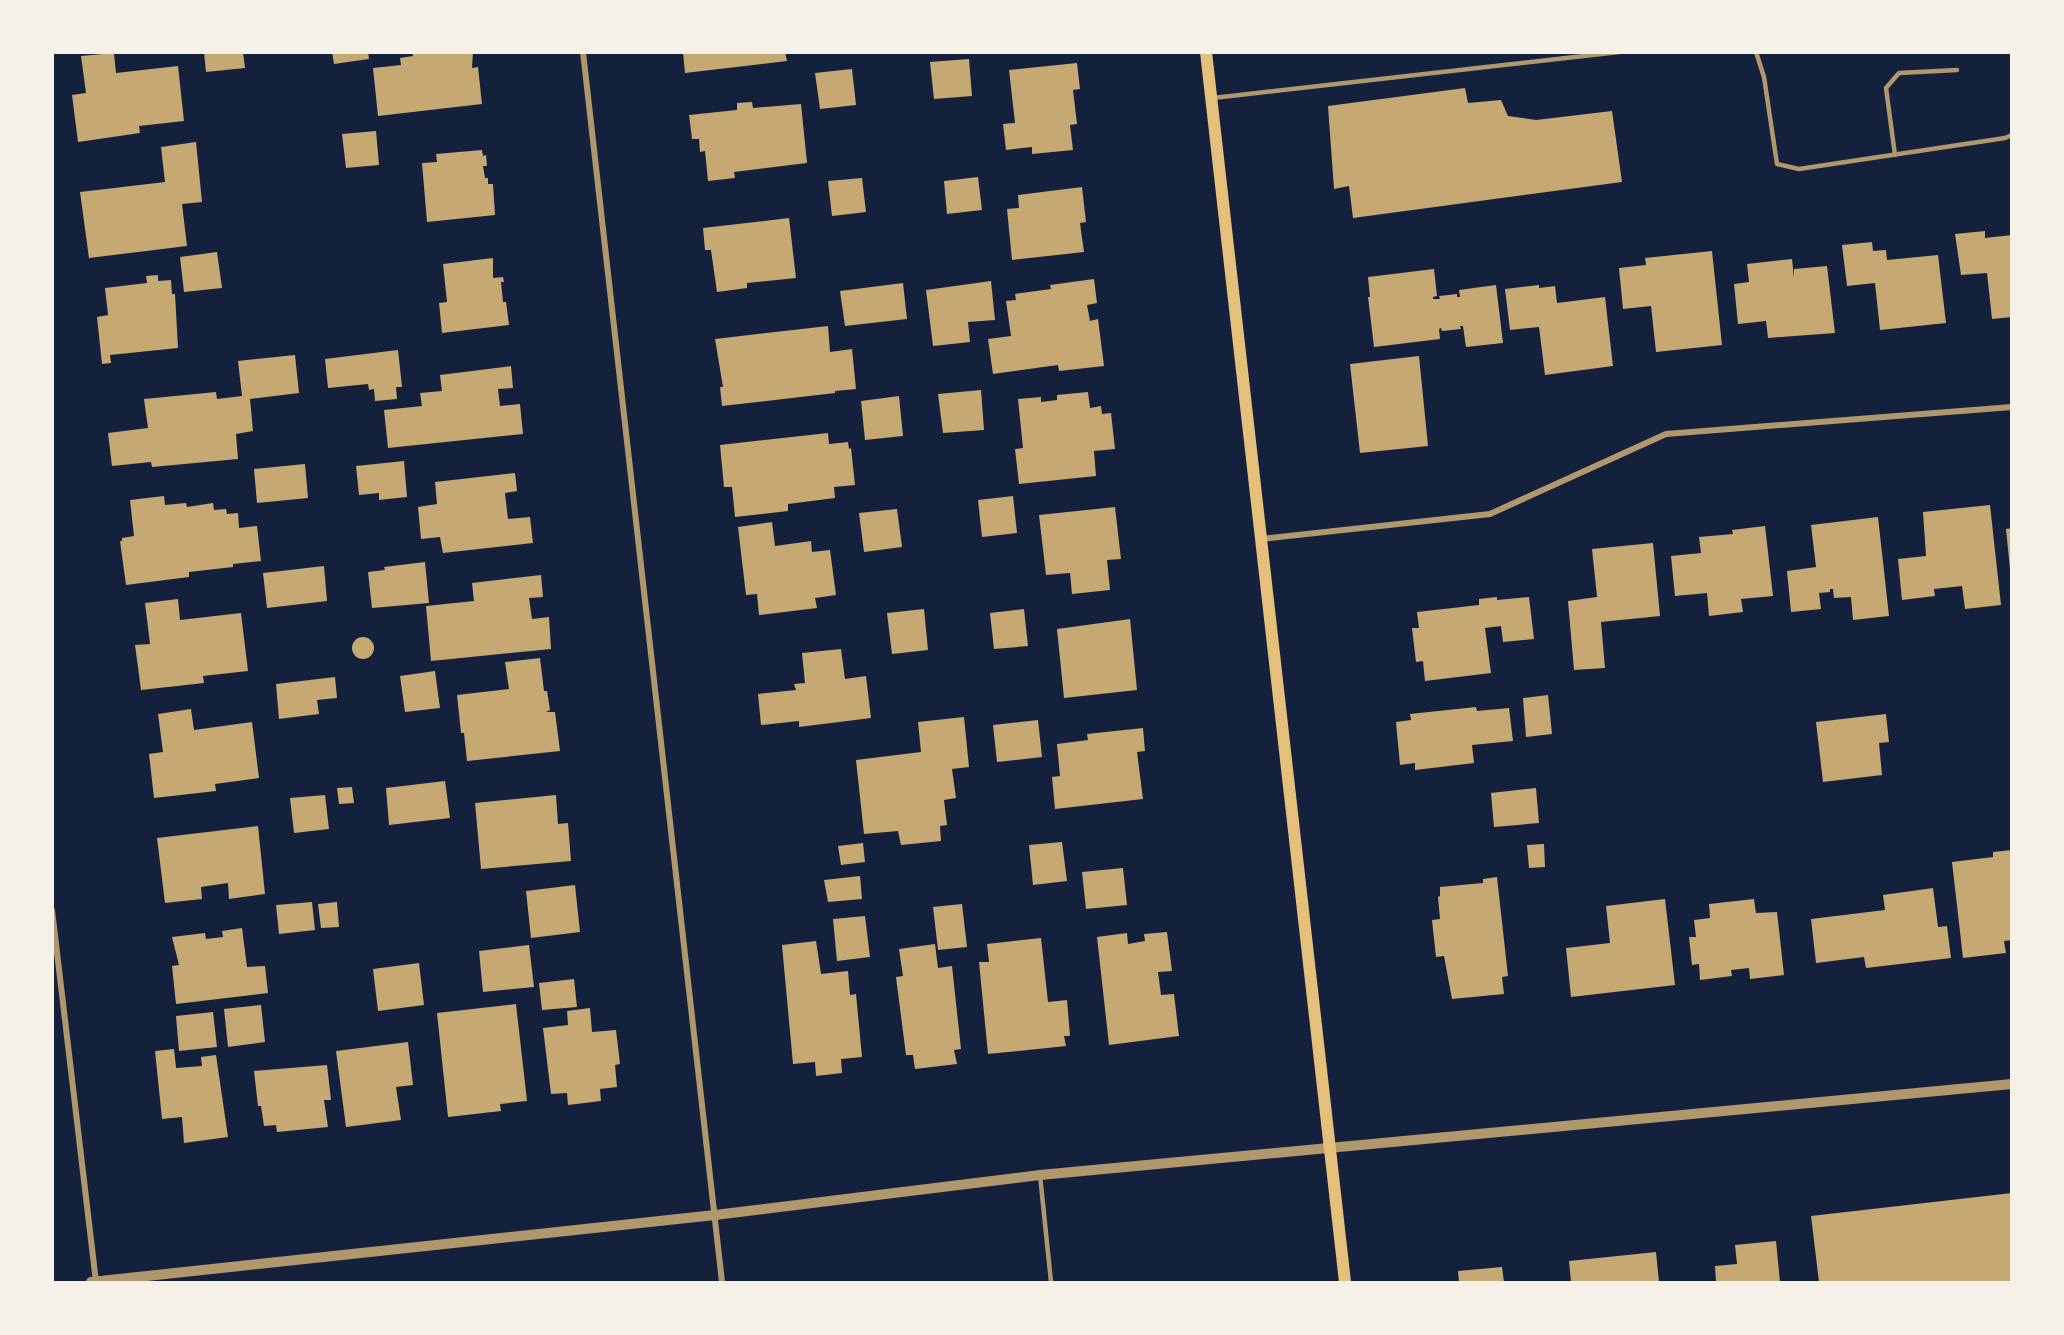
<svg xmlns="http://www.w3.org/2000/svg" width="2064" height="1335" viewBox="0 0 2064 1335" font-family="'Public Sans',sans-serif">
<style>
.building{fill:#c6a872}
.lines{fill:none;stroke-linecap:round;stroke-linejoin:round}
.service{stroke:#b1986c;stroke-width:4.5}
.minor{stroke:#b1986c;stroke-width:6}
.tertiary{stroke:#b1986c;stroke-width:10}
.secondary{stroke:#e5c07b;stroke-width:12}
</style>
<rect width="100%" height="100%" fill="#14213d"/>
<path class="building" d="M 204,52 L 243,52 L 245,68 L 206,72 Z
M 332,52 L 368,52 L 369,59 L 334,64 Z
M 412,52 L 473,52 L 472,68 L 478,67 L 482,104 L 378,116 L 373,68 L 401,65 L 400,58 L 413,56 Z
M 683,52 L 785,52 L 787,61 L 685,73 Z
M 114,53 L 116,73 L 178,66 L 184,121 L 139,126 L 140,133 L 78,142 L 72,95 L 86,93 L 81,56 Z
M 969,59 L 972,96 L 934,99 L 930,62 Z
M 1077,63 L 1080,89 L 1073,90 L 1077,124 L 1070,125 L 1073,150 L 1032,154 L 1032,147 L 1006,150 L 1003,124 L 1015,123 L 1009,70 Z
M 852,69 L 856,105 L 820,109 L 815,73 Z
M 1465,88 L 1468,103 L 1501,100 L 1508,116 L 1536,120 L 1612,111 L 1622,182 L 1353,218 L 1349,186 L 1334,189 L 1328,106 Z
M 752,102 L 753,108 L 801,104 L 807,163 L 734,172 L 735,178 L 708,181 L 705,151 L 700,152 L 699,139 L 692,139 L 689,115 L 737,110 L 737,103 Z
M 376,131 L 379,165 L 346,168 L 342,134 Z
M 196,142 L 202,202 L 182,204 L 187,246 L 89,258 L 80,192 L 165,182 L 161,147 Z
M 482,150 L 483,156 L 486,155 L 487,166 L 483,166 L 485,178 L 488,178 L 488,184 L 493,184 L 495,215 L 427,222 L 422,163 L 437,162 L 436,154 Z
M 978,177 L 982,210 L 947,214 L 944,181 Z
M 862,178 L 866,212 L 832,216 L 828,181 Z
M 1082,187 L 1086,222 L 1080,223 L 1084,252 L 1012,260 L 1007,209 L 1019,208 L 1018,195 Z
M 789,218 L 796,278 L 747,283 L 747,288 L 717,292 L 711,250 L 705,250 L 703,228 Z
M 1985,231 L 1985,238 L 2012,235 L 2012,317 L 1992,319 L 1987,273 L 1961,275 L 1955,234 Z
M 1872,242 L 1873,251 L 1886,250 L 1887,260 L 1938,255 L 1946,323 L 1880,330 L 1875,283 L 1847,286 L 1842,245 Z
M 1712,251 L 1722,345 L 1656,352 L 1651,306 L 1623,309 L 1619,268 L 1646,265 L 1645,258 Z
M 217,252 L 222,288 L 184,292 L 180,257 Z
M 493,258 L 493,278 L 503,277 L 504,282 L 501,282 L 503,302 L 506,302 L 509,325 L 442,333 L 439,303 L 447,302 L 443,264 Z
M 1792,259 L 1794,278 L 1794,269 L 1827,266 L 1835,333 L 1768,338 L 1766,321 L 1738,324 L 1734,284 L 1749,282 L 1747,264 Z
M 1434,269 L 1437,296 L 1433,297 L 1433,299 L 1440,299 L 1439,296 L 1457,294 L 1457,297 L 1460,297 L 1459,290 L 1496,285 L 1503,343 L 1466,347 L 1463,326 L 1460,326 L 1461,329 L 1442,331 L 1441,328 L 1439,329 L 1440,339 L 1374,347 L 1368,297 L 1370,297 L 1368,277 Z
M 158,275 L 158,281 L 171,280 L 172,294 L 175,294 L 178,348 L 110,355 L 111,363 L 102,364 L 97,317 L 108,315 L 105,288 L 147,283 L 146,276 Z
M 1094,279 L 1097,303 L 1087,305 L 1090,321 L 1098,319 L 1104,366 L 1059,371 L 1058,365 L 993,374 L 988,339 L 1011,336 L 1006,301 L 1016,300 L 1015,294 L 1051,289 L 1050,285 Z
M 991,281 L 995,320 L 968,322 L 970,342 L 933,346 L 926,290 Z
M 903,283 L 907,319 L 845,326 L 840,291 Z
M 1539,285 L 1539,288 L 1555,286 L 1557,303 L 1605,297 L 1613,366 L 1545,375 L 1539,327 L 1510,330 L 1505,289 Z
M 828,326 L 830,352 L 852,349 L 856,389 L 835,391 L 835,393 L 722,406 L 720,387 L 723,387 L 715,339 Z
M 398,350 L 402,387 L 396,387 L 397,399 L 375,401 L 374,389 L 369,390 L 368,384 L 328,388 L 325,359 Z
M 295,355 L 299,393 L 250,399 L 253,431 L 236,434 L 238,459 L 152,467 L 151,462 L 112,466 L 108,433 L 148,428 L 144,399 L 216,392 L 217,399 L 242,396 L 238,361 Z
M 1419,356 L 1428,446 L 1360,453 L 1350,364 Z
M 511,366 L 513,388 L 498,389 L 500,406 L 520,404 L 523,434 L 388,448 L 384,410 L 422,406 L 420,393 L 442,391 L 440,375 Z
M 981,390 L 984,430 L 943,433 L 938,394 Z
M 1088,392 L 1090,408 L 1101,406 L 1102,414 L 1111,413 L 1115,449 L 1094,451 L 1096,476 L 1019,484 L 1015,449 L 1023,448 L 1018,399 L 1041,397 L 1041,402 L 1057,400 L 1057,395 Z
M 899,396 L 903,436 L 865,440 L 861,401 Z
M 828,433 L 829,444 L 848,442 L 849,449 L 851,448 L 855,485 L 834,487 L 835,498 L 788,504 L 788,511 L 735,517 L 732,487 L 724,487 L 720,445 Z
M 404,461 L 407,497 L 379,500 L 379,493 L 359,495 L 356,466 Z
M 305,464 L 308,498 L 257,503 L 254,469 Z
M 515,473 L 517,491 L 505,493 L 508,519 L 530,517 L 533,543 L 443,553 L 440,537 L 421,539 L 418,507 L 437,504 L 435,482 Z
M 164,496 L 165,505 L 186,503 L 187,507 L 213,503 L 214,510 L 226,509 L 227,514 L 238,513 L 239,528 L 257,526 L 261,561 L 233,564 L 233,567 L 189,572 L 189,577 L 126,585 L 120,541 L 122,541 L 122,538 L 134,536 L 130,500 Z
M 1013,496 L 1017,533 L 982,537 L 978,500 Z
M 1990,505 L 2001,605 L 1965,609 L 1962,586 L 1934,589 L 1935,596 L 1902,600 L 1898,559 L 1926,556 L 1923,512 Z
M 1115,507 L 1121,559 L 1107,560 L 1110,590 L 1072,594 L 1070,573 L 1046,575 L 1039,515 Z
M 897,509 L 902,547 L 864,552 L 859,513 Z
M 1878,517 L 1889,616 L 1853,620 L 1851,597 L 1834,598 L 1833,589 L 1830,589 L 1830,592 L 1819,593 L 1821,609 L 1791,612 L 1787,571 L 1816,567 L 1811,525 Z
M 772,522 L 775,546 L 811,541 L 812,552 L 830,550 L 836,595 L 815,598 L 817,608 L 759,615 L 757,594 L 746,595 L 738,527 Z
M 1765,526 L 1773,596 L 1741,599 L 1743,612 L 1709,616 L 1707,593 L 1675,596 L 1671,556 L 1701,553 L 1699,537 L 1733,534 L 1732,530 Z
M 2012,528 L 2012,569 L 2010,569 L 2006,529 Z
M 1653,543 L 1660,616 L 1601,622 L 1605,668 L 1574,670 L 1568,601 L 1597,597 L 1592,549 Z
M 425,562 L 429,603 L 372,608 L 368,572 L 385,570 L 384,567 Z
M 324,566 L 327,601 L 267,608 L 263,573 Z
M 541,575 L 543,597 L 529,598 L 532,619 L 549,617 L 551,649 L 431,661 L 426,606 L 474,601 L 472,583 Z
M 1497,597 L 1497,600 L 1529,597 L 1534,639 L 1503,642 L 1501,626 L 1485,628 L 1491,673 L 1425,681 L 1423,661 L 1416,662 L 1412,628 L 1419,628 L 1417,612 L 1479,605 L 1479,599 Z
M 178,599 L 180,620 L 241,613 L 248,671 L 203,676 L 204,683 L 141,690 L 135,645 L 150,644 L 145,603 Z
M 924,609 L 928,650 L 892,654 L 887,613 Z
M 1024,609 L 1028,646 L 994,649 L 990,613 Z
M 1130,619 L 1137,690 L 1064,698 L 1057,629 Z
M352 648a11 11 0 1 1 22 0a11 11 0 1 1-22 0Z
M 841,649 L 845,679 L 866,676 L 871,718 L 799,727 L 799,721 L 761,725 L 758,694 L 796,690 L 794,684 L 805,683 L 802,653 Z
M 540,658 L 544,691 L 547,691 L 550,710 L 546,712 L 555,712 L 560,751 L 467,761 L 464,733 L 461,733 L 457,695 L 509,689 L 505,662 Z
M 435,671 L 440,708 L 405,712 L 400,676 Z
M 335,677 L 337,698 L 317,700 L 319,714 L 279,719 L 276,684 Z
M 1548,695 L 1552,734 L 1526,737 L 1523,698 Z
M 1476,707 L 1477,711 L 1509,708 L 1513,741 L 1472,745 L 1474,763 L 1415,770 L 1415,763 L 1400,765 L 1396,722 L 1411,720 L 1410,714 Z
M 191,709 L 194,730 L 252,722 L 259,778 L 215,784 L 216,791 L 154,798 L 149,754 L 163,752 L 158,714 Z
M 1886,714 L 1889,742 L 1879,743 L 1882,775 L 1823,782 L 1816,722 Z
M 964,717 L 969,767 L 952,769 L 956,798 L 944,800 L 947,825 L 940,826 L 941,841 L 901,845 L 898,831 L 864,834 L 856,760 L 921,752 L 918,722 Z
M 1038,720 L 1042,757 L 997,762 L 993,725 Z
M 1143,728 L 1145,751 L 1137,752 L 1143,799 L 1055,809 L 1052,777 L 1060,776 L 1057,744 L 1088,740 L 1087,734 Z
M 445,781 L 450,818 L 389,825 L 386,788 Z
M 352,787 L 354,803 L 339,804 L 337,788 Z
M 1536,788 L 1539,823 L 1494,827 L 1491,793 Z
M 325,795 L 329,829 L 294,833 L 290,798 Z
M 556,795 L 558,824 L 568,823 L 571,861 L 481,869 L 475,803 Z
M 258,826 L 265,894 L 229,899 L 228,883 L 201,887 L 202,899 L 165,903 L 157,838 Z
M 1062,842 L 1067,881 L 1033,885 L 1029,845 Z
M 863,843 L 865,862 L 841,865 L 838,846 Z
M 1544,844 L 1545,867 L 1529,868 L 1527,845 Z
M 2012,850 L 2012,940 L 2004,941 L 2006,953 L 1963,958 L 1952,862 L 1993,857 L 1993,852 Z
M 1123,868 L 1127,905 L 1086,909 L 1082,872 Z
M 860,876 L 862,899 L 828,902 L 824,880 Z
M 1497,877 L 1508,976 L 1502,977 L 1504,994 L 1452,999 L 1444,956 L 1436,957 L 1432,920 L 1440,919 L 1438,897 L 1440,896 L 1440,887 L 1483,883 L 1483,879 Z
M 575,885 L 580,932 L 531,938 L 526,891 Z
M 1933,888 L 1938,927 L 1947,926 L 1951,958 L 1866,968 L 1864,957 L 1816,963 L 1811,919 L 1885,910 L 1883,895 Z
M 1665,899 L 1675,985 L 1571,997 L 1566,948 L 1610,943 L 1606,906 Z
M 1754,899 L 1756,913 L 1777,912 L 1784,975 L 1750,979 L 1749,968 L 1731,970 L 1732,976 L 1700,980 L 1699,964 L 1692,965 L 1689,937 L 1696,937 L 1694,920 L 1710,918 L 1709,904 Z
M 312,902 L 315,930 L 279,934 L 276,905 Z
M 337,902 L 339,927 L 321,928 L 318,904 Z
M 962,904 L 967,947 L 938,950 L 933,907 Z
M 865,916 L 870,957 L 837,961 L 833,919 Z
M 242,928 L 247,967 L 265,966 L 268,993 L 176,1004 L 172,966 L 179,965 L 172,937 L 205,933 L 206,939 L 223,937 L 222,931 Z
M 1167,932 L 1172,971 L 1158,972 L 1161,995 L 1174,994 L 1179,1036 L 1109,1045 L 1097,937 L 1127,933 L 1128,944 L 1145,941 L 1144,934 Z
M 1041,938 L 1048,1002 L 1067,1000 L 1070,1036 L 1064,1036 L 1066,1046 L 988,1054 L 979,962 L 989,962 L 987,944 Z
M 816,941 L 821,974 L 848,971 L 850,995 L 856,994 L 862,1057 L 841,1059 L 842,1073 L 816,1076 L 815,1062 L 793,1064 L 782,945 Z
M 935,944 L 938,968 L 952,966 L 961,1049 L 954,1050 L 957,1064 L 915,1069 L 913,1055 L 906,1055 L 896,977 L 903,976 L 899,949 Z
M 529,945 L 534,987 L 483,992 L 479,951 Z
M 419,963 L 424,1005 L 378,1011 L 373,969 Z
M 574,979 L 577,1007 L 542,1010 L 539,983 Z
M 516,1004 L 527,1101 L 500,1104 L 501,1111 L 448,1117 L 437,1013 Z
M 261,1005 L 265,1042 L 228,1047 L 224,1009 Z
M 590,1008 L 592,1032 L 616,1030 L 620,1064 L 615,1065 L 617,1087 L 600,1089 L 601,1101 L 568,1105 L 567,1093 L 551,1094 L 543,1028 L 568,1025 L 567,1011 Z
M 213,1012 L 217,1047 L 179,1051 L 176,1016 Z
M 408,1042 L 413,1085 L 396,1087 L 401,1120 L 346,1127 L 336,1051 Z
M 174,1049 L 176,1068 L 202,1066 L 201,1057 L 216,1055 L 228,1137 L 184,1143 L 182,1117 L 162,1119 L 155,1051 Z
M 327,1065 L 331,1100 L 324,1100 L 328,1127 L 277,1132 L 276,1125 L 264,1126 L 261,1106 L 258,1106 L 254,1071 Z
M 2012,1193 L 2012,1282 L 1819,1282 L 1811,1216 Z
M 1776,1241 L 1780,1282 L 1716,1282 L 1715,1266 L 1737,1264 L 1735,1245 Z
M 1656,1252 L 1659,1282 L 1571,1282 L 1569,1261 Z
M 1502,1267 L 1504,1282 L 1459,1282 L 1458,1271 Z"/>
<g class="lines">
<path class="service" d="M 1756,52 L 1764,77 L 1777,164 L 1799,169 L 2005,138 L 2012,135
M 1213,98 L 1619,52
M 1895,155 L 1886,88 L 1899,73 L 1957,70
M 1040,1175 L 1051,1282"/>
<path class="minor" d="M 583,52 L 722,1282
M 1261,539 L 1490,514 L 1666,434 L 2012,407
M 52,910 L 96,1282"/>
<path class="tertiary" d="M 91,1282 L 715,1215 L 1040,1175 L 2012,1084"/>
<path class="secondary" d="M 1206,52 L 1345,1282"/>
</g>
<rect width="2064" height="1335" fill="none" stroke="#f6f1e7" stroke-width="108"/>
</svg>
